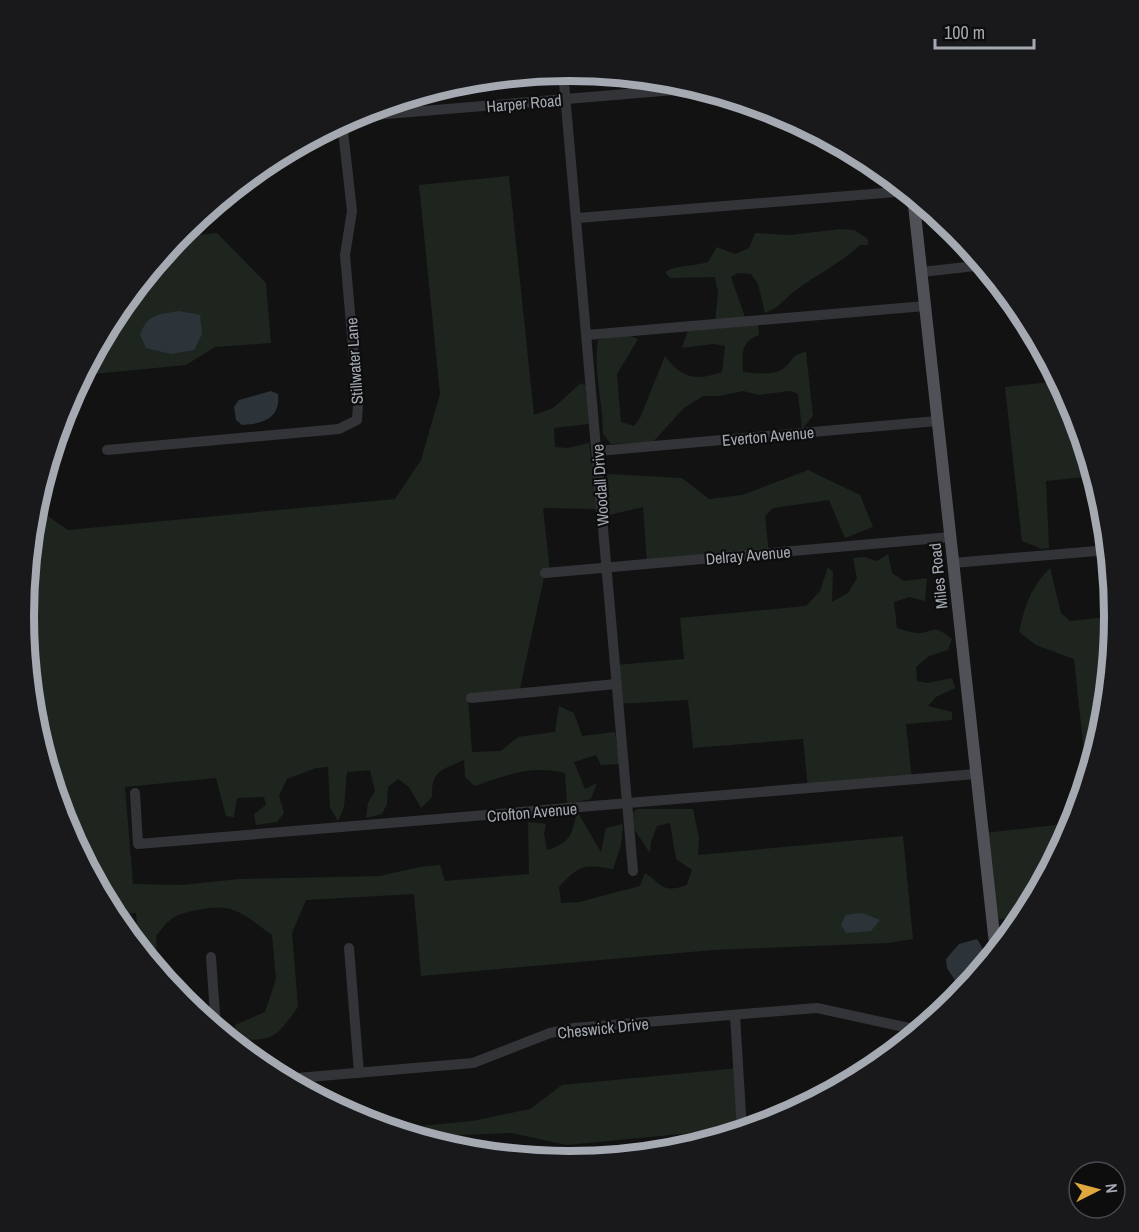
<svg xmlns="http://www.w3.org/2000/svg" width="1139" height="1232" viewBox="0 0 1139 1232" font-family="'Archivo Narrow',sans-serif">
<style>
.green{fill:#1e251f}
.water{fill:#2c343a}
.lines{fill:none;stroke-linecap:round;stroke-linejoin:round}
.minor{stroke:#333438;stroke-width:10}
.major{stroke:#4f5156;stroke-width:12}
.labels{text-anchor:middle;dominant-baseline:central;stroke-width:4.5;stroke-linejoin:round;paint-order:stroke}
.street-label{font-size:16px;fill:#a4a9b2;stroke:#0d0d0e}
.rim{fill:none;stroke:#a4a9b2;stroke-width:8}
</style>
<rect width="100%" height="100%" fill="#121213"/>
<path class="green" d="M 509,176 L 534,415 L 553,408 L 581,383 L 586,386 L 589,424 L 554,428 L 555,447 L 567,448 L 589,443 L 598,509 L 543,508 L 550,572 L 545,573 L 519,693 L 468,698 L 472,752 L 501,751 L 518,737 L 555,732 L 559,706 L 574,713 L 582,736 L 615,732 L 620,764 L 601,765 L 596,755 L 574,762 L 585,789 L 597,783 L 591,799 L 567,804 L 565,773 C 531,765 507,775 475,786 L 465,777 L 464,760 C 442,770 431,770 432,797 L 421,808 L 409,787 L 398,779 L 388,787 L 387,804 L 382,814 L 366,818 L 368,803 L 375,791 L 370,770 L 347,772 L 344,807 L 338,821 L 330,808 L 328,767 L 316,768 L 287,779 L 279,796 L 284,813 L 277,822 L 256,825 L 254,814 L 266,805 L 264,797 L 237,798 L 234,817 L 226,816 L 216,778 L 125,787 L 133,884 L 182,885 L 239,879 L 380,876 L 419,867 L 440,865 L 445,881 L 529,874 L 528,822 L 546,824 L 544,834 L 547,850 C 571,843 572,834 577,811 L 601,852 L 606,828 L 623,824 L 621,846 L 613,869 C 584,864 579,865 559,887 L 561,903 L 579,902 L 640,886 L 645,873 C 662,884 662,894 687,885 L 692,870 L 676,859 L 670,823 L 657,826 L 651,842 L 650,853 L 634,829 L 633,813 L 637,809 L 693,809 L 699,838 L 698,855 L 903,836 L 913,939 L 888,943 L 713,950 L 421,976 L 414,894 L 306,900 L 292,933 L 298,1007 C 276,1037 274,1042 236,1039 L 235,1025 L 265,1012 L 276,979 L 272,935 C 243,914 234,902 197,910 C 173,915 171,917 156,936 L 158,971 L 139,947 L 136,913 L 114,915 L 65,824 L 34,722 L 24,616 L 35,507 L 68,530 L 395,499 L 421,460 L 440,394 L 419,185 Z
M 841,229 L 854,230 L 868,239 L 868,245 L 860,245 C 839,265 813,276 791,294 C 782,302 777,309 765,313 L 758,284 L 751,274 L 738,273 L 731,277 L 745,317 L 715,322 L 718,292 L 715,277 L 670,278 L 665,272 C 678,264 693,267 708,262 L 717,247 L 735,254 L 749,248 L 755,233 L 790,235 Z
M 217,233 L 266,283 L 271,343 L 215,347 L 186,365 L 83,375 L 108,328 L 118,325 L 116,313 L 179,237 Z
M 758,324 L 759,335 C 741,341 742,354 743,372 C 755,373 771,376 783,369 C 794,361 790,355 806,352 L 813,416 L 802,429 L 798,394 L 790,391 L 759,395 L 743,391 L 719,396 L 703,396 L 684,408 L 653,442 L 611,444 L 603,434 C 603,402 593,371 598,340 L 626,334 L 638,339 L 617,374 L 621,422 L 634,426 L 640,418 L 665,356 C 682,379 696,381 722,372 L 725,346 L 713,344 L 682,348 L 688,331 Z
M 1060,381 L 1074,408 L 1094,476 L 1046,481 L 1049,548 L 1042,549 L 1022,541 L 1005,387 Z
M 808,470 L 860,495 L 873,527 L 845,538 L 829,500 L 773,508 L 765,516 L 769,553 L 647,563 L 643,507 L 609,515 L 607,474 L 682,478 L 709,499 L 742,495 Z
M 888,554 L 892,573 L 904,581 L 927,578 L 925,601 L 909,597 L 894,602 L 897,628 C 903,630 910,632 916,633 C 935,634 930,621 952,639 L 948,650 L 929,656 L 916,667 L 917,681 L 928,683 L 952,678 L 955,688 L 936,697 L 928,706 L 952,712 L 952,720 L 906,724 L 912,780 L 808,788 L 803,739 L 693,748 L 688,700 L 618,704 L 615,665 L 684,659 L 680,618 L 806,606 L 820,591 L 828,567 L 833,572 L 832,602 L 848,593 L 857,578 L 853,558 L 864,557 L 877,561 Z
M 1109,554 L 1115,616 L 1104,723 L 1087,781 L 1074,659 L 1036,645 L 1019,632 C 1025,606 1030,588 1050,568 L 1061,613 L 1070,621 L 1108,617 Z
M 1074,823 L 1024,917 L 992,920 L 984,833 Z
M 739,1068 L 742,1128 L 567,1145 L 511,1133 L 461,1135 L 448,1147 L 389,1129 L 472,1121 L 530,1109 L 562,1085 Z"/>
<path class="water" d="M 179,311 L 200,315 L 202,334 L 194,350 L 171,354 L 146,348 L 140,335 C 148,313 158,315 179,311 Z
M 271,391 L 278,394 C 281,418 263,424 242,425 L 236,420 L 234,407 L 239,400 Z
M 862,913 L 880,920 L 871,931 L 846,933 L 841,925 L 846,915 Z
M 977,939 L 983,949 L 985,966 L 963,993 L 947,968 L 946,959 L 959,944 Z"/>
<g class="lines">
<path class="minor" d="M 563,71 L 633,871
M 351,117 L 698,88
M 578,218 L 908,191
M 922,272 L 984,265
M 587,335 L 925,306
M 107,450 L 339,429 L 357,420 L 358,405 L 345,255 L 352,211 L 342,122
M 598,451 L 937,421
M 953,563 L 1109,550
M 545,573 L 950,537
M 471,698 L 616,684
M 135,793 L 138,844 L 976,774
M 349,948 L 359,1073
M 211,957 L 216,1028
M 735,1015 L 742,1131
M 285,1079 L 473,1063 L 550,1033 L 574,1028 L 804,1009 L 817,1008 L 909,1028 L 925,1026"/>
<path class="major" d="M 913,196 L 996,953"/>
</g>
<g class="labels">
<g class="street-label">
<text transform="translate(524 103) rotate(-5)">Harper Road</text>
<text transform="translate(354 361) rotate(-94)">Stillwater Lane</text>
<text transform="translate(768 436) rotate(-5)">Everton Avenue</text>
<text transform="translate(600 485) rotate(-94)">Woodall Drive</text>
<text transform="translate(748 555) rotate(-5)">Delray Avenue</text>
<text transform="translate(938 576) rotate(-96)">Miles Road</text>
<text transform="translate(532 812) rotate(-5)">Crofton Avenue</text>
<text transform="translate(603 1028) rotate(-6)">Cheswick Drive</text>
</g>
</g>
<path d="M0 0H1139V1232H0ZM34 616a535 535 0 1 1 1070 0a535 535 0 1 1-1070 0Z" fill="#19191b" fill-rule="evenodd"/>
<path class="rim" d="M34 616a535 535 0 1 1 1070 0a535 535 0 1 1-1070 0Z"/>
<g transform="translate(1097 1190) rotate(84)"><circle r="28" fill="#0d0d0e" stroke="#494b50" stroke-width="1.5"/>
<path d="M0-4.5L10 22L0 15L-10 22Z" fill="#e0a73d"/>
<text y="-9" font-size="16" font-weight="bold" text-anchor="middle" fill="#a4a9b2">N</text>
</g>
<path d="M935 39v9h99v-9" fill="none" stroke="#a4a9b2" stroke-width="3"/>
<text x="944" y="39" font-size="18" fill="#a4a9b2" stroke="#0d0d0e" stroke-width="4.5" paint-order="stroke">100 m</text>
</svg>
